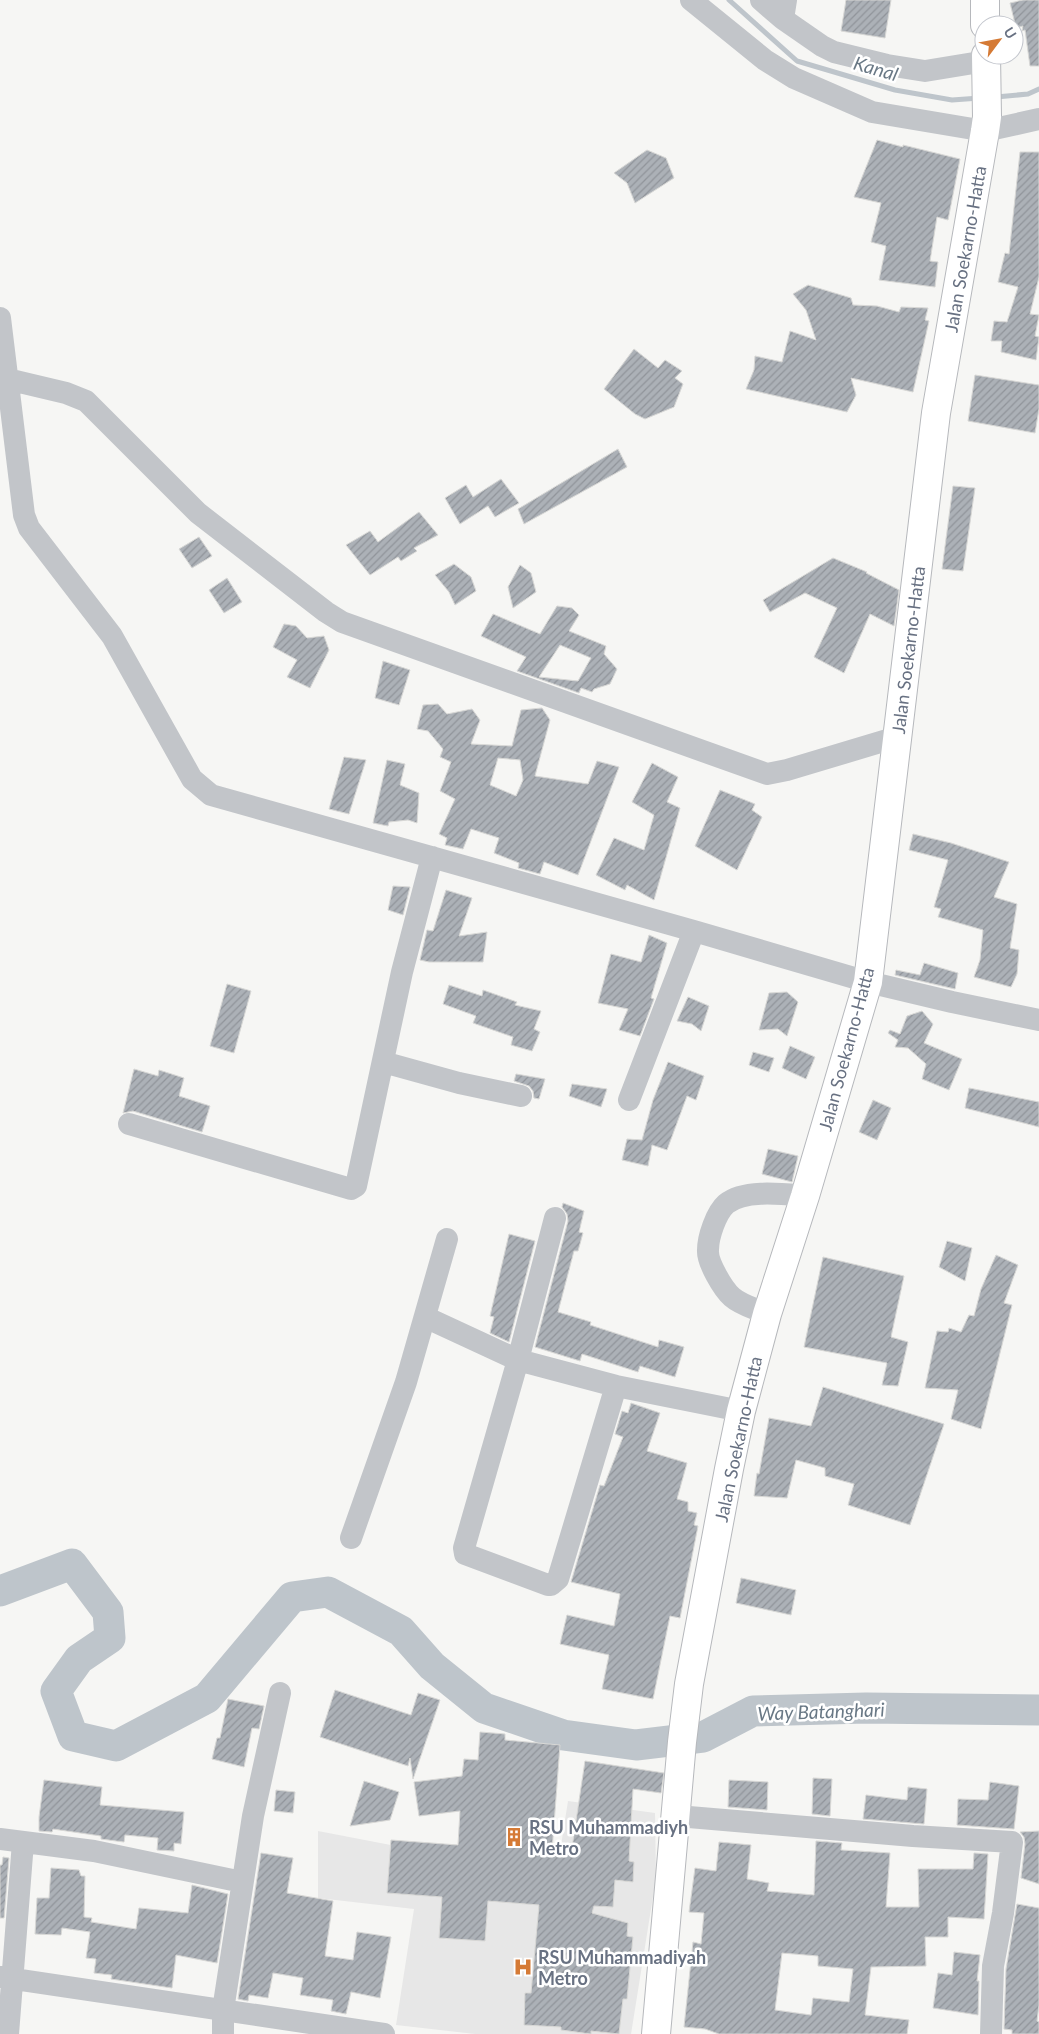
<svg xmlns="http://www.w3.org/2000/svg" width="1039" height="2034" viewBox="0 0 1039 2034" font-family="Lato,sans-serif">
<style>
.built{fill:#e7e7e7}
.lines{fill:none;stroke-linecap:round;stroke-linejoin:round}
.stream{stroke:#bec5cb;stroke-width:5}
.river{stroke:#bec5cb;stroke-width:31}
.building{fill:url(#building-hatch);stroke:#d8d8d6;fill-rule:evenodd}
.major-casing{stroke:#b6b8bc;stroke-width:30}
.minor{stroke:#c2c5c9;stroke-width:22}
.major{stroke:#fff;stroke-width:28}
.labels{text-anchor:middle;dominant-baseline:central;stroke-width:5;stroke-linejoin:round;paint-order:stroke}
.street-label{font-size:18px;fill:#687182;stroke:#fff}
.poi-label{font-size:18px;font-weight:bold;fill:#687182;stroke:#fff;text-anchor:start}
.water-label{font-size:19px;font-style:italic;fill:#697885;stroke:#fff}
</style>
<defs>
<pattern id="building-hatch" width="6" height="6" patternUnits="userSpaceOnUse" patternTransform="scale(1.25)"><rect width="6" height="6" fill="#acb1b7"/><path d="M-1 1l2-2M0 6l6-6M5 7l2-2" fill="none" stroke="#90949a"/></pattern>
</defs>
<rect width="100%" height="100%" fill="#f6f6f4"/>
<path class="built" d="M 568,1801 L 655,1813 L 656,1878 L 631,2034 L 475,2034 L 396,2025 L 414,1909 L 318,1898 L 318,1831 L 556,1877 Z"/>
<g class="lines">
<path class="stream" d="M 729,0 L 797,61 L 895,90 L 952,100 L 980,98
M 996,97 L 1028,94 L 1039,89"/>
<path class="river" d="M 0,1591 L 72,1564 L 108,1612 L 110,1638 L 79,1659 L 56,1691 L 73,1736 L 116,1746 L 207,1698 L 292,1597 L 328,1592 L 401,1631 L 432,1666 L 484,1708 L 563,1735 L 636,1745 L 703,1737 L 753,1711 L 866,1708 L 1039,1710"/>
</g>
<path class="building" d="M 846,0 L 891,0 L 885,38 L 841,31 Z
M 1023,0 L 1039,0 L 1039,66 L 1030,66 L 1025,30 L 1022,31 L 1023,26 L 1016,28 L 1010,3 Z
M 877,140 L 903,147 L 903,145 L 960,159 L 948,220 L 937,217 L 930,261 L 938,262 L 935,287 L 879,280 L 886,246 L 871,242 L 881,203 L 854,197 Z
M 647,150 L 666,158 L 674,178 L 635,203 L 627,183 L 614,173 Z
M 1020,152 L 1039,152 L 1039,277 L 1030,314 L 1039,315 L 1035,336 L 1039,337 L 1036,360 L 1001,352 L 1002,341 L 991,341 L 994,321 L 1007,322 L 1018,287 L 998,282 L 1005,253 L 1009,254 Z
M 808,285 L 851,298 L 853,305 L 877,306 L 899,312 L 901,307 L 928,308 L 925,320 L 929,321 L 913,392 L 851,378 L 856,395 L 847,412 L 746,389 L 754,370 L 755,356 L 782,362 L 790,331 L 816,340 L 806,310 L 793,294 Z
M 634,349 L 658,368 L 665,360 L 682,371 L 675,378 L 683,384 L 674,407 L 645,419 L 635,414 L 604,389 Z
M 975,375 L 1039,385 L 1039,409 L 1035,433 L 968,421 Z
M 618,449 L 627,467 L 524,524 L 518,509 Z
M 501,479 L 519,503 L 495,517 L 488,506 L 460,524 L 445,498 L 466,485 L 473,497 Z
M 953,486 L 975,488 L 963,571 L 942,569 Z
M 419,512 L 438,535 L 414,548 L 417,551 L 401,561 L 398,557 L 370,575 L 346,545 L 370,531 L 378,542 Z
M 199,537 L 212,556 L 192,568 L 179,549 Z
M 833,558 L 867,572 L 866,573 L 899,590 L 894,626 L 870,614 L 844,673 L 814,657 L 837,608 L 805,593 L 770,612 L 763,600 Z
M 454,564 L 471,577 L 476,591 L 455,605 L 449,592 L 435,575 Z
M 520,565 L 531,573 L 536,592 L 513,608 L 508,587 Z
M 227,578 L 242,602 L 224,613 L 209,590 Z
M 557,606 L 572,608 L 579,615 L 569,631 L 606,646 L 604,654 L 617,669 L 610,684 L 594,689 L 592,692 L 581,688 L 579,693 L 517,671 L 526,657 L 481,636 L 493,614 L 540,634 ZM 560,645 L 591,658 L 578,681 L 539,677 Z
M 284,624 L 296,626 L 307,638 L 324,636 L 329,650 L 310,688 L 287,677 L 297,660 L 273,647 Z
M 383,661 L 410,670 L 399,705 L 375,698 Z
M 438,704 L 447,714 L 472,709 L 480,720 L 471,744 L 512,746 L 521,710 L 542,708 L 550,720 L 535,776 L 588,784 L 597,761 L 619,767 L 578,875 L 544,862 L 540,874 L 518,868 L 519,863 L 494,853 L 499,838 L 471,829 L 463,849 L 445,845 L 447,838 L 439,834 L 455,799 L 440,791 L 451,762 L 440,757 L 443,749 L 428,731 L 417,729 L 423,705 ZM 498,758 L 520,760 L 523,780 L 516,796 L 490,785 Z
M 344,757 L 366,760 L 349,814 L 329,809 Z
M 387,760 L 405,764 L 400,785 L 419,793 L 417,823 L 408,820 L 389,822 L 388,826 L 373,823 Z
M 652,763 L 678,777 L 667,802 L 680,808 L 654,900 L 627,885 L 625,890 L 596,875 L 614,838 L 644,850 L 654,815 L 632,802 Z
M 720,790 L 755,804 L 752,810 L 762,817 L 737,870 L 695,846 Z
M 913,834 L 951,843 L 1009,862 L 994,897 L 1017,904 L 1010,948 L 1019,950 L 1017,974 L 1011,987 L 974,977 L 980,960 L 983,930 L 938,917 L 941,909 L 934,907 L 948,860 L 909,850 Z
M 393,886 L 410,887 L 403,915 L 388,910 Z
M 446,890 L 472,898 L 459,936 L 487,932 L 483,962 L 429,962 L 420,960 L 427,930 L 433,931 Z
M 649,935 L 667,943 L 651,998 L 654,999 L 640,1036 L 619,1030 L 628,1009 L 598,1003 L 611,954 L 641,962 Z
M 924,963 L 958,973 L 955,989 L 895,975 L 896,970 L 920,975 Z
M 227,984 L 251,991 L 234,1053 L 210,1046 Z
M 449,985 L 482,996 L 483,990 L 517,1002 L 515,1005 L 541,1011 L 534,1029 L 540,1032 L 532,1051 L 511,1045 L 513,1037 L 473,1023 L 476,1016 L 443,1004 Z
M 787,992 L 798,1002 L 787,1036 L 778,1029 L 759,1030 L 769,993 Z
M 688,997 L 709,1006 L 701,1031 L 692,1024 L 677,1021 Z
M 922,1011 L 933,1024 L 924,1043 L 962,1059 L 949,1090 L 922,1079 L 926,1064 L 908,1048 L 895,1047 L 898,1040 L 888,1033 L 890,1030 L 900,1034 L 907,1016 Z
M 790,1046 L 815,1057 L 806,1079 L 782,1068 Z
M 753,1052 L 774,1058 L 769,1072 L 749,1065 Z
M 668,1062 L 704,1076 L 696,1100 L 687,1096 L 667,1150 L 652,1145 L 648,1166 L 622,1160 L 627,1139 L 642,1140 L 653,1100 Z
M 134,1069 L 158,1076 L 159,1070 L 184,1078 L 179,1096 L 210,1106 L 202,1132 L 133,1111 L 123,1113 Z
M 516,1074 L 545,1079 L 539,1099 L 534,1098 L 533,1091 L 529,1086 L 514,1081 Z
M 572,1084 L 607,1089 L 601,1107 L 569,1096 Z
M 969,1088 L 1039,1102 L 1039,1127 L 965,1108 Z
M 873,1100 L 891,1108 L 877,1140 L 859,1132 Z
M 768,1149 L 798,1156 L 792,1182 L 762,1174 Z
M 563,1203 L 584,1211 L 579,1232 L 583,1233 L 578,1251 L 574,1251 L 558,1312 L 591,1322 L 590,1325 L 658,1347 L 659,1340 L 684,1347 L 675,1377 L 640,1366 L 638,1372 L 582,1354 L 580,1361 L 535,1347 L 568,1221 L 567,1214 L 562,1207 Z
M 509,1234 L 535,1241 L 509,1342 L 490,1333 L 494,1317 L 490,1316 Z
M 947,1241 L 972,1248 L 965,1281 L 939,1267 Z
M 996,1255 L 1018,1265 L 1004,1303 L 1012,1305 L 981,1429 L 951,1419 L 958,1390 L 925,1388 L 937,1331 L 948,1332 L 949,1328 L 961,1332 L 969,1315 L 974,1316 L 981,1289 Z
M 823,1257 L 904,1276 L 891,1337 L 908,1342 L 898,1386 L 882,1385 L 887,1363 L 804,1347 Z
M 823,1387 L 944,1424 L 910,1525 L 848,1505 L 854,1484 L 825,1476 L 825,1468 L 796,1460 L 787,1498 L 754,1496 L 757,1473 L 759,1474 L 769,1418 L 811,1426 Z
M 631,1403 L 660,1413 L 647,1451 L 687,1463 L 677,1499 L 688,1502 L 688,1511 L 697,1513 L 694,1525 L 698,1526 L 680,1618 L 670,1616 L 653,1699 L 602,1689 L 609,1655 L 560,1644 L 567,1615 L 614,1626 L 620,1594 L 571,1582 L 600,1485 L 604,1486 L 623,1437 L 615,1434 L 622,1411 L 628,1413 Z
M 741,1578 L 796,1590 L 791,1615 L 736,1603 Z
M 335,1690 L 411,1715 L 418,1693 L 440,1700 L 413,1779 L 410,1758 L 408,1766 L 320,1737 Z
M 228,1699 L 264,1706 L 259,1729 L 252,1728 L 244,1767 L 212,1759 L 217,1738 L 220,1738 Z
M 480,1732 L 505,1734 L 505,1740 L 560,1745 L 552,1851 L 571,1854 L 585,1761 L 664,1773 L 661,1793 L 633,1789 L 629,1861 L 634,1862 L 633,1882 L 615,1880 L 613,1907 L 594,1906 L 592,1913 L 628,1923 L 627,1936 L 633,1937 L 627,1999 L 623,1999 L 619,2034 L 591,2031 L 591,2034 L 561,2030 L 561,2027 L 524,2025 L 525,1993 L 531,1993 L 539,1905 L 488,1901 L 485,1941 L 439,1938 L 442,1897 L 387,1893 L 391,1840 L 458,1845 L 460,1811 L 419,1816 L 414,1782 L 462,1776 L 464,1759 L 478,1760 Z
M 813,1778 L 832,1779 L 830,1816 L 812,1814 Z
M 44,1780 L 102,1787 L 100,1805 L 184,1812 L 181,1844 L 174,1843 L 174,1851 L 157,1850 L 158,1838 L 125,1835 L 124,1842 L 101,1839 L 101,1836 L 53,1829 L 52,1832 L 39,1831 L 39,1817 Z
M 729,1780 L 768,1782 L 767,1810 L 728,1807 Z
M 364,1781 L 399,1792 L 390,1820 L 350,1826 Z
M 990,1782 L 1019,1786 L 1014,1829 L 957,1825 L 958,1799 L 988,1800 Z
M 908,1787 L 927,1789 L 924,1824 L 863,1819 L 866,1795 L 907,1800 Z
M 276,1790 L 295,1792 L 293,1813 L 274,1811 Z
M 1039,1831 L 1039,1884 L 1021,1878 L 1025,1844 L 1024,1837 L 1020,1832 Z
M 816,1841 L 842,1843 L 841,1850 L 890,1853 L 886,1907 L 919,1907 L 918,1869 L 973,1869 L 974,1853 L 988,1854 L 984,1919 L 948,1917 L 948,1937 L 925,1937 L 926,1966 L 871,1967 L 865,2015 L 909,2020 L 907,2034 L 719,2034 L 705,2029 L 684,2027 L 693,1942 L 701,1944 L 704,1913 L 689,1912 L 695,1868 L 716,1871 L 719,1842 L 751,1845 L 747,1879 L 769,1883 L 767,1891 L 814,1895 ZM 782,1953 L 818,1956 L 818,1966 L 853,1969 L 849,2002 L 813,1998 L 811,2015 L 775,2010 Z
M 261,1853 L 293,1858 L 287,1893 L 333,1901 L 325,1956 L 353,1960 L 357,1932 L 391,1937 L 380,1998 L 351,1992 L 346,2014 L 331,2011 L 333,2000 L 300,1995 L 303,1978 L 273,1973 L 268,1998 L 249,1995 L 248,2001 L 238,1999 Z
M 3,1857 L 9,1858 L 4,1918 L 0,1918 L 0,1865 L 2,1865 Z
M 51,1868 L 79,1870 L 81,1876 L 85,1876 L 84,1917 L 92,1918 L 91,1922 L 136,1929 L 139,1908 L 188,1913 L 192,1885 L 228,1894 L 217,1963 L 176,1955 L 172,1988 L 111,1979 L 112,1975 L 94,1973 L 96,1959 L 86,1958 L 90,1932 L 62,1928 L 61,1935 L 35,1934 L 37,1898 L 49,1898 Z
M 1017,1904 L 1039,1908 L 1039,2005 L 1037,2021 L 1039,2022 L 1039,2034 L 1012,2034 L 1012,2030 L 1004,2029 L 1006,1969 Z
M 954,1952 L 980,1955 L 977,1981 L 979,1981 L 978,2015 L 933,2008 L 938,1973 L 952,1975 Z"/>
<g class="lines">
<g class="major-casing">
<path id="major" d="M 985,0 L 985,25
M 656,2034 L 682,1742 L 689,1684 L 729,1469 L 741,1411 L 767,1314 L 805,1196 L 868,982 L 936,413 L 985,131 L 987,117 L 986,55"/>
</g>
<path class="minor" d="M 691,0 L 765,60 L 794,78 L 872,112 L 985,131 L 1039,119
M 761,0 L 783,19
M 786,0 L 783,19 L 822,46 L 834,52 L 887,65 L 925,71 L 986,61
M 0,318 L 24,515 L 29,528 L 112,636 L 192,779 L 211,795 L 694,931 L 868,982 L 952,1002 L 1039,1020
M 7,379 L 66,393 L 86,401 L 198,513 L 326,612 L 342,622 L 767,774 L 787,770 L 897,737
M 383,1062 L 459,1083 L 521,1096
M 629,1100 L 694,931
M 129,1124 L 351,1189 L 356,1186 L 402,972 L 432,857
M 555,1218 L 518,1360 L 464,1548 L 465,1554 L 548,1585 L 551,1585 L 558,1579 L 616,1386
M 767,1314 C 756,1309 741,1305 732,1297 C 723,1289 707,1262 708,1250 C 708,1237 716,1213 726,1204 C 744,1189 783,1194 805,1196
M 425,1317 L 518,1360 L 616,1386 L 741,1411
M 351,1538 L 406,1382 L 447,1239
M 677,1816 L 913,1836 L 1012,1842 L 1003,1913 L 993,1966 L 991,2034
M 0,1839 L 94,1851 L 242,1882
M 0,1977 L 384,2034
M 8,2034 L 23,1842
M 223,2034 L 223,2010 L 253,1816 L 280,1693"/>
<use href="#major" class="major"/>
</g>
<defs>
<g id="building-bare" transform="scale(1.5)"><path d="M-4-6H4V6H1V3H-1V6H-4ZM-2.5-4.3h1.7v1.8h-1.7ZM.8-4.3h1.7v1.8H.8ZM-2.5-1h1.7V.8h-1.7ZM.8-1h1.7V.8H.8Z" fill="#d57a35" stroke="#fff" stroke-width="2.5" paint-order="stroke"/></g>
<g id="hospital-bare" transform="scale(1.5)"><path d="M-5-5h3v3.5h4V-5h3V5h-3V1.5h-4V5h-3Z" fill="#d57a35" stroke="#fff" stroke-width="2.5" paint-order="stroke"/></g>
</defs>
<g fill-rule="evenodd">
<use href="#building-bare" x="514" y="1837"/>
<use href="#hospital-bare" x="523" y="1967"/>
</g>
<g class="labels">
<g class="street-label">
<text transform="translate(965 249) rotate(-80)">Jalan Soekarno-Hatta</text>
<text transform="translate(908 650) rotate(-83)">Jalan Soekarno-Hatta</text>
<text transform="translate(846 1049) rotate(-75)">Jalan Soekarno-Hatta</text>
<text transform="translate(738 1439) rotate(-78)">Jalan Soekarno-Hatta</text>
</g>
<g class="poi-label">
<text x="529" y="1827">RSU Muhammadiyh<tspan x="529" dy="21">Metro</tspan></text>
<text x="538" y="1957">RSU Muhammadiyah<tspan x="538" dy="21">Metro</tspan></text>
</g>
<g class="water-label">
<text transform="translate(876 68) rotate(16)">Kanal</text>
<text transform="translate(821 1711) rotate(-2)">Way Batanghari</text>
</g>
</g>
<g transform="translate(999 40) rotate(58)"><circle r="24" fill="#ffffff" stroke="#c3c6cd"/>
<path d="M0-4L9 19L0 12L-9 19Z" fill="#d57a35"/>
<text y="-8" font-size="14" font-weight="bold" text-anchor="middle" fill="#687182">U</text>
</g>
</svg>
